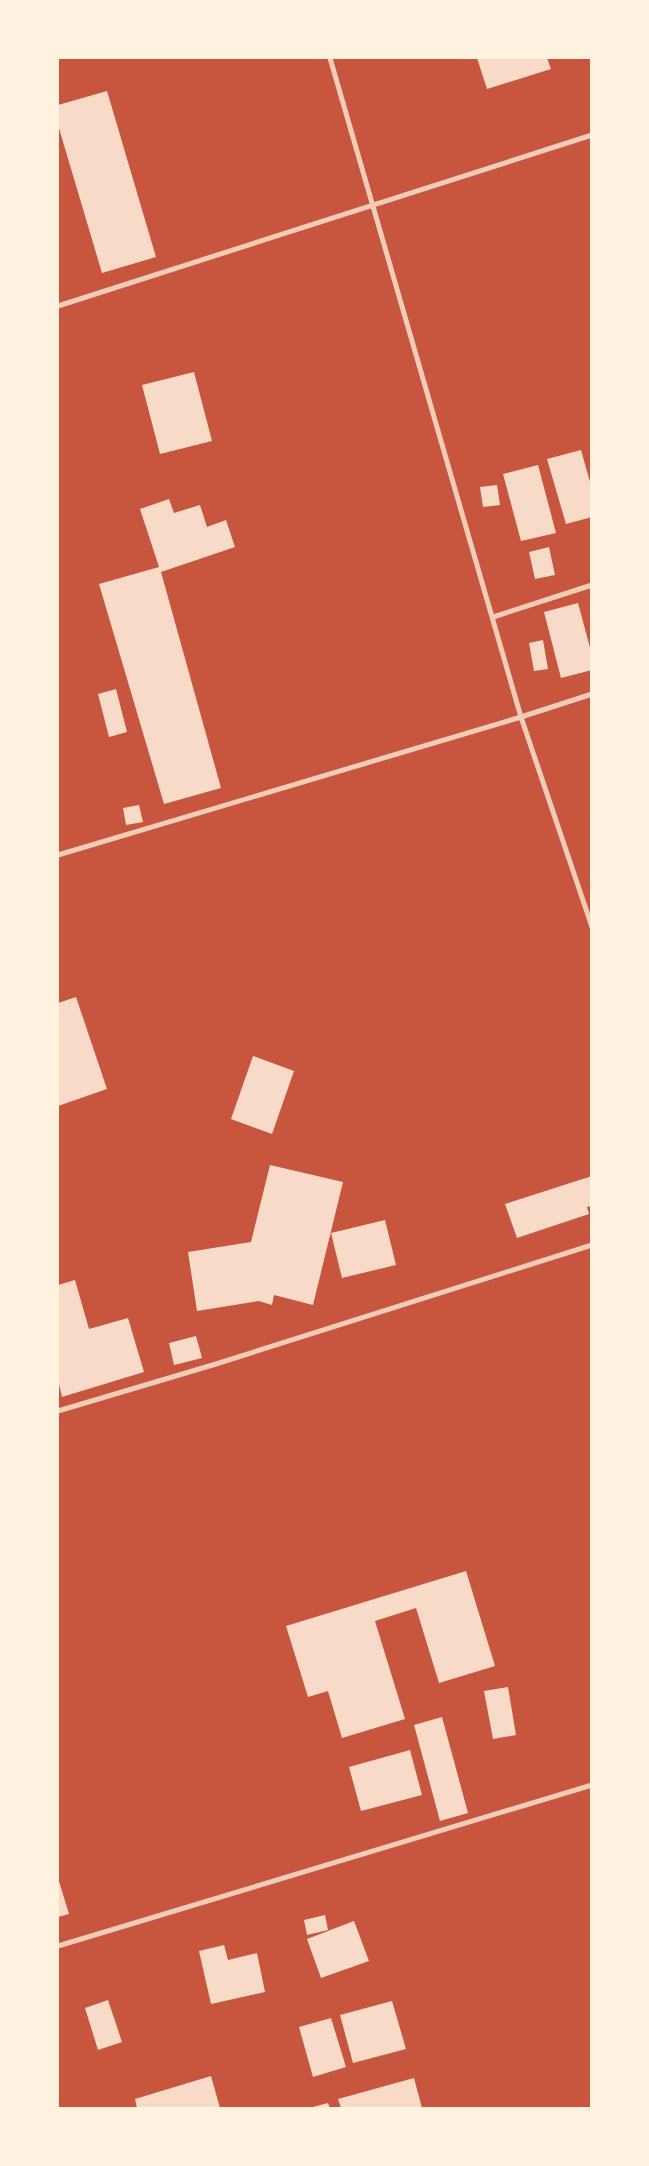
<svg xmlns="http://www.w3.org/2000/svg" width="649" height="2166" viewBox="0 0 649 2166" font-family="'Open Sans',sans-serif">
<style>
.building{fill:#f7dbc8}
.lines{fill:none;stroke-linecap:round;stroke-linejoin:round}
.minor{stroke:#f1ccb7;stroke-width:5}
</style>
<rect width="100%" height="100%" fill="#c8553d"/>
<path class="building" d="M 477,58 L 547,58 L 551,69 L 487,89 Z
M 107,91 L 156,257 L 102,273 L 58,125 L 58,105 Z
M 194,372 L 212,441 L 160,454 L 142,385 Z
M 581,450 L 592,489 L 592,517 L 566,524 L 547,459 Z
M 538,465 L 556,533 L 521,541 L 503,474 Z
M 497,485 L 500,505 L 483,507 L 480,487 Z
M 169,499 L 174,513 L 200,505 L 207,527 L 226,520 L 235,547 L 161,572 L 221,788 L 164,804 L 99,584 L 159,567 L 140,509 Z
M 549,547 L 555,575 L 535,579 L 529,552 Z
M 578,603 L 592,655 L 592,670 L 561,678 L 544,612 Z
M 543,640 L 548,669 L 534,671 L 529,643 Z
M 116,689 L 127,732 L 109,737 L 98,694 Z
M 139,805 L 143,822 L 126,825 L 123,808 Z
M 76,997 L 107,1089 L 58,1106 L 58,1003 Z
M 253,1056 L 294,1071 L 272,1134 L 231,1119 Z
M 270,1165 L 343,1182 L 313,1305 L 274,1295 L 272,1305 L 259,1301 L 197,1311 L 188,1252 L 251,1242 Z
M 592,1176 L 592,1206 L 587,1207 L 589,1214 L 517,1238 L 505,1204 Z
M 385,1220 L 396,1265 L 342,1278 L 331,1233 Z
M 75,1280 L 89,1329 L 128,1318 L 144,1372 L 62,1397 L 58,1380 L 58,1285 Z
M 196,1336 L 202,1358 L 174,1365 L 169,1343 Z
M 466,1571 L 495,1666 L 439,1683 L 416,1608 L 375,1621 L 405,1719 L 342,1738 L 328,1691 L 308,1697 L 286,1626 Z
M 508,1687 L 516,1735 L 493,1739 L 484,1691 Z
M 442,1717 L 468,1813 L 440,1821 L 414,1725 Z
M 410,1750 L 422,1795 L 361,1811 L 349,1767 Z
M 58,1878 L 69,1914 L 58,1917 Z
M 325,1915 L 328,1930 L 307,1935 L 304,1920 Z
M 354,1921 L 369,1961 L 321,1978 L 307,1939 Z
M 224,1945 L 228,1960 L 257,1953 L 265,1992 L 211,2004 L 199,1951 Z
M 108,2000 L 122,2042 L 98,2050 L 85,2008 Z
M 392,2001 L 406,2049 L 353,2063 L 340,2015 Z
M 331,2018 L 346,2067 L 313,2077 L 299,2027 Z
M 211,2076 L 220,2108 L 137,2108 L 135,2099 Z
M 414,2078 L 422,2108 L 341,2108 L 338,2099 Z
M 328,2103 L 330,2108 L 309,2108 Z"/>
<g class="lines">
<path class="minor" d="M 330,58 L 521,717 L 592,927
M 58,306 L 592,135
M 493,617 L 592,585
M 58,855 L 521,717 L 592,694
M 58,1411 L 216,1364 L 592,1245
M 58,1946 L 592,1785"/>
</g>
<rect width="649" height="2166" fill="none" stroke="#fff3e0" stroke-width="118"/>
</svg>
